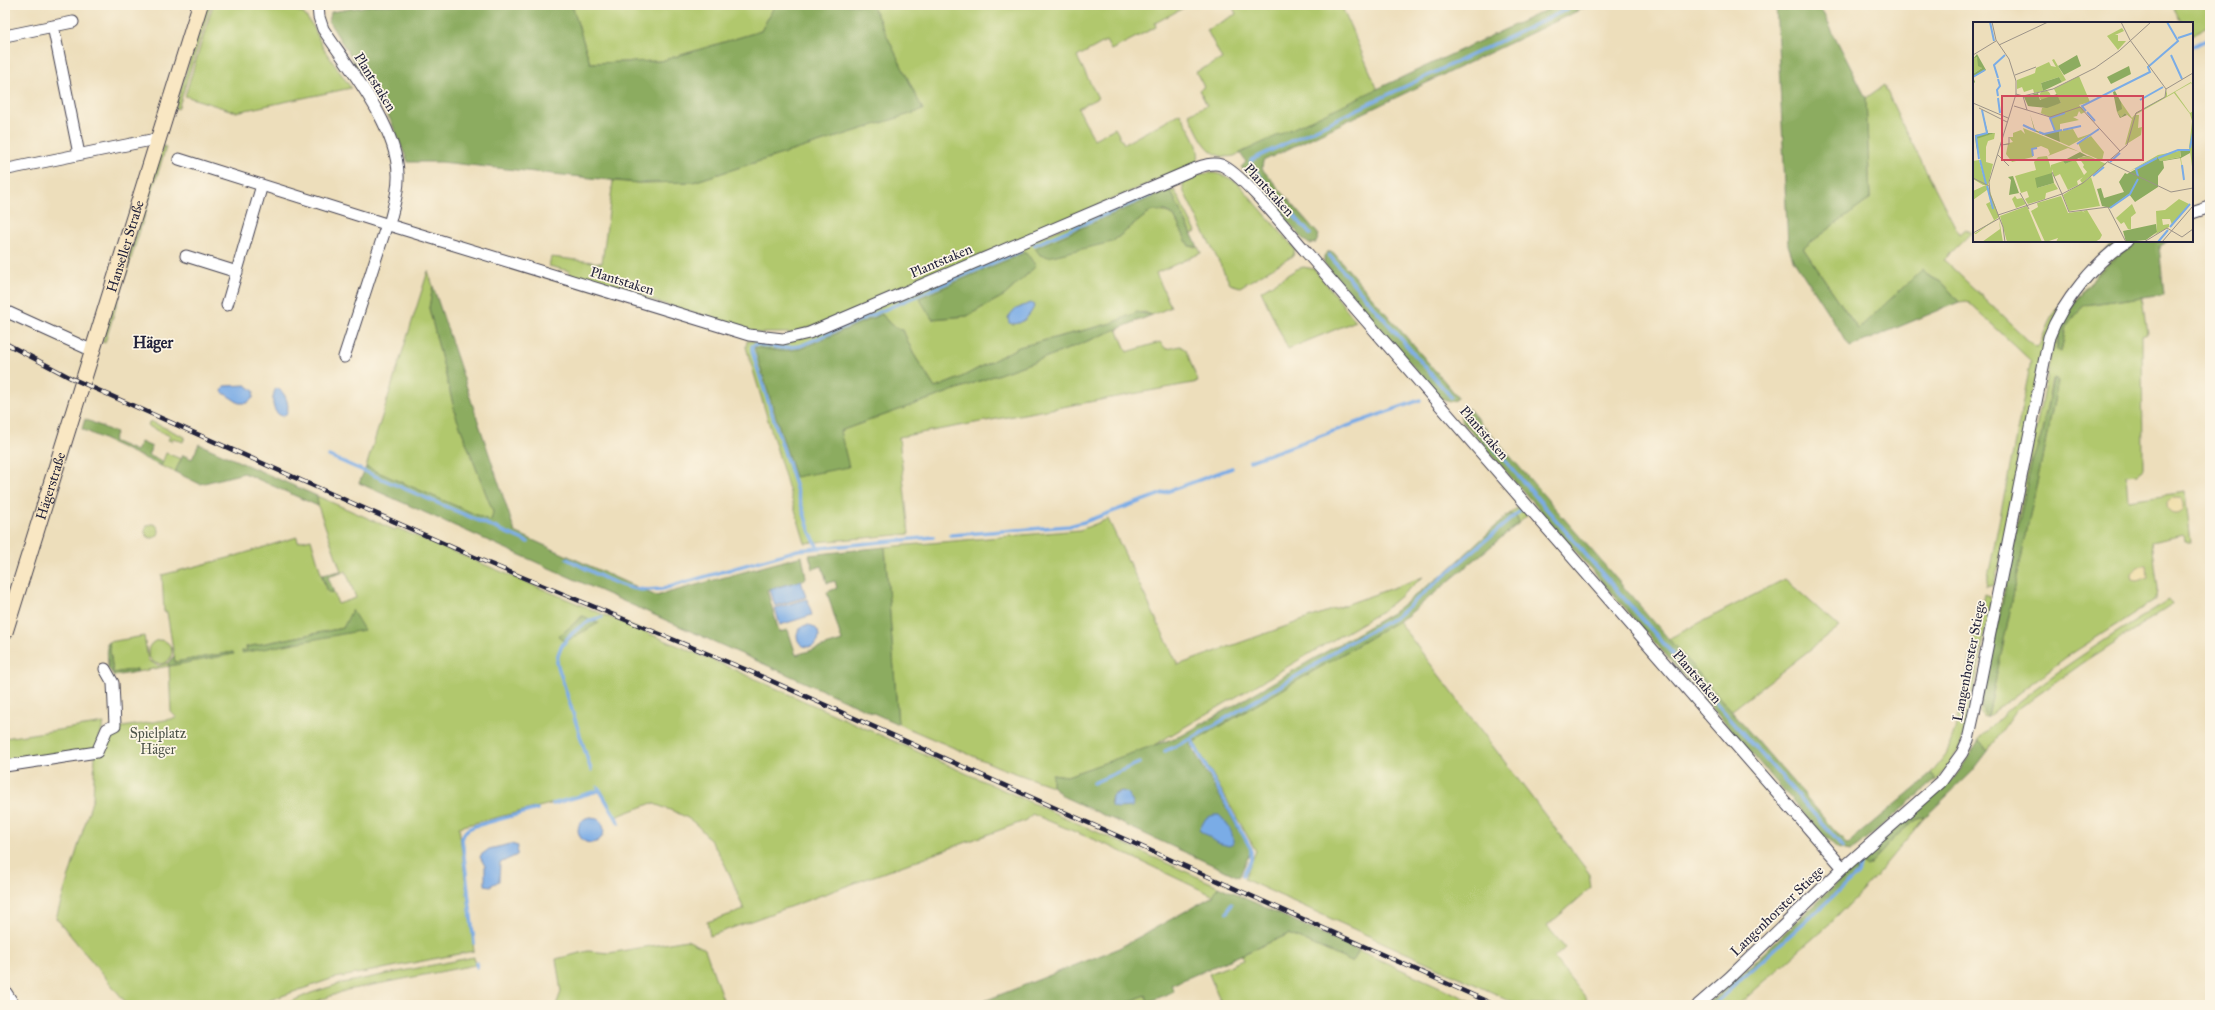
<svg xmlns="http://www.w3.org/2000/svg" width="2215" height="1010" viewBox="0 0 2215 1010" font-family="'IM FELL Great Primer',serif">
<style>
.green{fill:#b1c86d;stroke:#6a7554;fill-rule:evenodd}
.forest{fill:#8cac60;stroke:#57674e;fill-rule:evenodd}
.sand{fill:#eeda9e;stroke:#887e6c}
.water{fill:#7aace6;stroke:#4e6790}
.lines{fill:none;stroke-linecap:round;stroke-linejoin:round}
.stream{stroke:#7aace6;stroke-width:3.5}
.minor-casing{stroke:#403e4e;stroke-width:13}
.secondary-casing{stroke:#403e4e;stroke-width:17}
.minor{stroke:#fff;stroke-width:11}
.secondary{stroke:#f9e7c3;stroke-width:15}
.rail-casing{stroke:#22223b;stroke-width:4.5}
.rail{stroke:#fcf5e5;stroke-width:3;stroke-dasharray:9;stroke-linecap:butt}
.labels{text-anchor:middle;dominant-baseline:central;stroke-width:3.5;stroke-linejoin:round;paint-order:stroke}
.street-label{font-size:14px;fill:#22223b;stroke:#fcf5e5}
.park-label{font-size:14px;fill:#4d544a;stroke:#fcf5e5}
.quarter-label{font-size:16px;font-weight:bold;fill:#22223b;stroke:#fcf5e5}
.inset-river{fill:none;stroke:#7aace6;stroke-width:2}
.inset-road{fill:none;stroke:#9c9388;stroke-width:1}
.view{fill:#d1495b;fill-opacity:0.15;stroke:#d1495b;stroke-width:2}
.inset-edge{fill:none;stroke:#22223b;stroke-width:2}
</style>
<rect width="100%" height="100%" fill="#fcf5e5"/>
<filter id="ink" filterUnits="userSpaceOnUse"><feTurbulence type="fractalNoise" baseFrequency=".025" numOctaves="2"/><feDisplacementMap in="SourceGraphic" scale="8" xChannelSelector="R" yChannelSelector="G"/><feConvolveMatrix kernelMatrix="1 2 1 2 8 2 1 2 1" color-interpolation-filters="sRGB"/></filter>
<filter id="wash" filterUnits="userSpaceOnUse"><feTurbulence type="fractalNoise" baseFrequency=".012" numOctaves="4" result="noise"/><feDisplacementMap in="SourceGraphic" scale="16" xChannelSelector="R" yChannelSelector="G"/><feGaussianBlur stdDeviation="0.9" result="paint"/><feColorMatrix in="noise" values="0 0 0 0 0 0 0 0 0 0 0 0 0 0 0 0 0 1.4 0 .05"/><feComposite in="paint" operator="in"/></filter>
<g filter="url(#wash)">
<rect width="100%" height="100%" fill="#eddebb"/>
<path class="green" d="M 207,5 L 211,5 L 178,109 L 175,108 Z
M 213,5 L 287,5 L 304,14 L 313,26 L 323,48 L 351,88 L 236,112 L 185,96 Z
M 572,5 L 775,5 L 761,31 L 661,61 L 590,63 Z
M 872,5 L 1189,5 L 1155,23 L 1156,27 L 1111,50 L 1106,41 L 1077,57 L 1098,98 L 1078,108 L 1094,139 L 1115,128 L 1124,144 L 1180,113 C 1187,127 1201,143 1198,160 L 1194,164 L 832,320 L 791,333 L 759,333 L 576,277 L 569,273 L 569,271 L 549,266 L 551,257 L 602,263 L 613,181 L 638,183 L 693,182 L 922,110 Z
M 1232,5 L 1341,5 L 1378,90 L 1234,156 C 1207,162 1198,132 1189,114 L 1207,105 L 1199,90 L 1204,87 L 1196,72 L 1222,59 L 1207,30 L 1236,14 Z
M 2171,5 L 2210,5 L 2210,25 L 2192,35 L 2192,23 L 2182,23 Z
M 1884,85 L 1902,124 L 1959,234 L 1965,229 L 1971,233 L 1944,260 L 2035,347 L 2039,346 C 2043,337 2046,327 2051,318 C 2061,303 2105,241 2121,241 L 2058,310 L 1994,585 L 1986,587 L 2031,361 L 1967,301 L 1959,302 L 1943,283 L 1927,275 L 1858,329 L 1803,248 L 1870,199 L 1866,98 Z
M 163,146 L 166,147 L 125,278 L 122,277 Z
M 1214,173 L 1223,175 L 1238,183 L 1295,249 L 1293,256 L 1240,287 L 1230,284 L 1183,190 L 1183,182 C 1192,175 1202,173 1214,173 Z
M 1163,187 L 1175,191 L 1196,232 L 1192,234 L 1170,190 L 1112,242 L 1151,211 L 1166,212 L 1174,216 L 1189,246 L 1198,247 L 1201,253 L 1156,273 L 1171,307 L 1152,315 L 1144,312 L 1128,316 L 1112,323 L 1019,347 L 960,378 L 935,388 L 913,353 L 903,330 C 892,328 888,322 882,314 L 800,349 L 781,351 L 754,347 L 840,431 L 1058,353 L 1117,329 L 1127,352 L 1160,342 L 1166,349 L 1180,346 L 1186,350 L 1198,382 L 899,437 L 909,534 L 805,543 L 746,347 L 747,341 L 786,341 ZM 1036,266 L 1005,295 L 967,316 L 932,319 ZM 1030,303 L 1035,305 C 1030,315 1024,324 1012,324 L 1008,319 L 1014,310 Z
M 2135,241 L 2140,241 C 2118,252 2038,328 2061,352 L 2066,327 L 2084,305 L 2142,297 L 2147,334 L 2142,336 L 2143,469 L 2137,474 L 2126,475 L 2128,500 L 2185,492 L 2191,542 L 2185,542 L 2184,535 L 2151,542 L 2157,588 L 2156,599 L 2065,658 L 1988,716 L 1984,717 L 1979,712 L 2056,329 C 2078,296 2100,263 2135,241 ZM 2056,379 L 2055,382 L 2058,382 L 1988,716 L 1986,716 L 1981,705 L 2032,461 L 2041,437 L 2052,380 Z
M 1303,267 L 1314,269 L 1356,321 L 1288,349 L 1261,291 L 1297,269 Z
M 428,271 L 433,286 L 429,308 L 456,416 L 493,512 L 491,522 L 366,467 Z
M 120,283 L 123,283 L 105,343 L 102,342 Z
M 150,421 L 185,437 L 183,442 L 173,438 L 172,441 L 168,440 L 170,436 L 148,426 Z
M 166,453 L 181,459 L 175,472 L 161,466 Z
M 317,496 L 395,530 L 397,528 L 717,662 L 1218,886 L 1214,896 L 1109,846 L 1032,814 L 1027,820 L 710,936 L 707,922 L 744,910 C 732,879 719,843 692,821 C 681,813 664,808 652,803 L 615,817 L 602,791 L 459,827 L 474,951 L 331,979 L 256,1005 L 128,1005 L 56,918 L 93,798 L 95,756 L 107,737 L 117,728 L 177,718 L 171,712 L 169,666 L 137,672 L 137,669 L 113,673 L 109,642 L 144,636 L 148,660 L 158,666 L 168,663 L 169,666 L 233,654 L 233,652 L 175,662 L 167,612 L 164,612 L 162,575 L 232,557 L 297,537 L 298,542 L 311,539 L 326,590 L 334,593 L 338,604 L 356,598 L 346,571 L 341,573 L 341,571 L 318,506 ZM 582,616 L 599,623 L 559,637 ZM 343,628 L 242,652 L 247,650 L 246,647 Z
M 1520,506 L 1528,515 L 1519,523 L 1518,519 L 1509,514 Z
M 1108,519 L 1178,665 L 1423,577 L 1384,610 L 1149,748 L 1067,776 L 1053,774 L 1052,786 L 1001,768 L 898,724 L 885,547 L 1080,530 Z
M145 531a7 7 0 1 1 14 0a7 7 0 1 1-14 0Z
M 1785,579 L 1839,627 L 1731,711 L 1668,639 Z
M 1984,594 L 1989,596 L 1991,602 L 1966,729 L 1959,749 L 1937,781 L 1931,774 L 1946,755 L 1955,730 Z
M 2169,600 L 2172,605 L 2083,663 L 2018,709 L 1988,751 L 1978,739 C 1992,727 2004,713 2019,701 C 2066,664 2118,631 2169,600 Z
M 1398,621 L 1589,873 L 1591,888 L 1547,926 L 1565,948 L 1554,958 L 1587,999 L 1582,1005 L 1520,1005 L 1244,879 L 1256,851 L 1194,742 Z
M148 652a12 12 0 1 1 24 0a12 12 0 1 1-24 0Z
M 104,723 L 96,749 L 5,763 L 5,738 Z
M 1925,817 L 1868,885 L 1836,918 L 1738,1005 L 1714,1005 L 1744,978 L 1740,975 L 1747,969 L 1751,972 L 1856,874 L 1857,868 L 1853,867 L 1860,862 L 1865,865 L 1870,864 C 1882,852 1909,819 1925,817 Z
M 1289,934 L 1352,962 L 1358,950 L 1480,1005 L 1222,1005 L 1209,974 L 1243,960 L 1241,955 Z
M 687,940 L 705,949 L 725,1005 L 556,1005 L 561,992 L 556,959 L 588,951 L 609,953 Z
M 474,957 L 475,965 L 347,990 L 307,1005 L 283,1005 L 311,993 L 342,983 Z
M 1145,995 L 1150,1005 L 1123,1005 Z"/>
<path class="forest" d="M 374,5 L 572,5 L 590,63 L 661,61 L 761,31 L 775,5 L 872,5 L 923,110 L 693,182 L 638,183 L 441,162 L 408,162 L 390,119 L 329,22 L 331,12 Z
M 1557,5 L 1590,5 L 1263,161 L 1262,169 L 1319,235 L 1316,243 L 1309,244 L 1303,239 L 1241,167 L 1246,162 L 1240,153 Z
M 1776,5 L 1819,5 L 1866,98 L 1870,199 L 1803,248 L 1858,329 L 1923,269 L 1927,275 L 1943,283 L 1959,302 L 1850,347 L 1793,259 L 1788,245 Z
M 1170,190 L 1198,247 L 1189,246 L 1174,216 L 1166,211 L 1151,211 L 1112,242 L 1048,257 L 1040,255 L 1035,248 Z
M 2140,241 L 2168,241 L 2159,246 L 2164,294 L 2084,305 L 2066,327 L 2061,352 L 2057,350 C 2059,343 2057,335 2061,327 C 2073,298 2112,255 2140,241 Z
M 1026,252 L 1036,266 L 1005,295 L 967,316 L 932,319 L 919,298 Z
M 1327,252 L 1333,252 L 1458,397 L 1456,400 L 1449,402 L 1441,399 L 1324,263 L 1324,256 Z
M 433,286 L 515,532 L 656,596 L 802,556 L 806,577 L 804,580 L 767,590 L 779,632 L 788,630 L 796,655 L 842,641 L 827,592 L 837,588 L 835,581 L 827,583 L 822,566 L 813,569 L 809,555 L 885,547 L 898,724 L 359,483 L 366,467 L 491,521 L 493,512 L 456,416 L 429,308 Z
M 1137,312 L 1152,315 L 1058,353 L 840,431 L 849,467 L 795,477 L 754,347 L 781,351 L 800,349 L 882,314 C 888,322 892,328 903,330 L 913,353 L 935,388 L 960,378 L 1019,347 L 1112,323 Z
M 2053,379 L 2058,382 L 1988,716 L 1984,713 L 1981,705 L 2032,461 L 2041,437 Z
M 1468,408 L 1847,844 L 1931,774 L 1936,780 L 1858,846 L 1850,851 L 1837,848 L 1819,831 L 1462,421 L 1460,415 Z
M 85,419 L 116,433 L 113,441 L 136,451 L 141,442 L 152,447 L 148,455 L 163,462 L 161,466 L 82,429 Z
M 199,444 L 317,496 L 318,506 L 244,473 L 200,484 L 175,472 L 183,455 L 192,459 Z
M 1509,514 L 1516,516 L 1519,523 L 1407,616 L 1190,744 L 1251,851 L 1239,877 L 1064,797 L 1052,786 L 1052,774 L 1067,776 L 1183,735 L 1392,613 L 1447,571 ZM 1119,791 L 1127,793 L 1132,802 L 1110,803 L 1112,796 Z
M 341,571 L 341,573 L 328,577 L 334,593 L 328,592 L 322,575 Z
M 352,610 L 364,630 L 242,653 L 242,651 L 247,650 L 246,647 L 343,628 Z
M 583,616 L 599,623 L 565,642 L 558,637 Z
M 109,642 L 113,673 L 137,669 L 137,672 L 114,676 L 108,668 L 107,643 Z
M 233,652 L 234,654 L 169,666 L 168,663 L 174,656 L 175,662 Z
M 1979,740 L 1988,751 L 1972,772 L 1925,817 C 1908,819 1883,852 1870,864 L 1866,866 L 1860,862 L 1863,857 L 1953,779 L 1960,770 Z
M 1853,867 L 1857,868 L 1856,874 L 1751,972 L 1749,972 L 1747,969 Z
M 1218,886 L 1358,950 L 1352,962 L 1289,934 L 1171,985 L 1174,991 L 1149,1002 L 1145,995 L 1123,1005 L 974,1005 L 1119,948 L 1213,896 Z
M 1740,975 L 1744,978 L 1714,1005 L 1706,1005 Z"/>
<path class="sand" d="M2167 505a8 8 0 1 1 16 0a8 8 0 1 1-16 0Z
M 2147,565 L 2148,577 L 2137,581 L 2132,580 L 2131,575 C 2134,569 2140,564 2147,565 Z"/>
<path class="water" d="M 1030,303 L 1035,305 C 1030,315 1022,327 1009,323 L 1008,317 L 1014,310 Z
M 246,385 L 254,391 L 253,398 L 247,403 L 239,403 L 222,392 L 224,386 Z
M 276,388 C 285,390 290,405 287,413 L 283,416 C 271,414 271,397 276,388 Z
M 801,581 L 806,597 L 775,606 L 770,589 Z
M 807,599 L 812,615 L 780,625 L 775,608 Z
M797 636a11 11 0 1 1 22 0a11 11 0 1 1-22 0Z
M 1122,791 L 1127,793 L 1133,803 L 1132,807 L 1117,808 L 1111,806 L 1112,796 Z
M 1214,815 L 1219,815 C 1227,823 1234,832 1233,844 L 1229,846 L 1218,843 L 1199,830 L 1206,818 Z
M578 830a13 13 0 1 1 26 0a13 13 0 1 1-26 0Z
M 511,844 L 518,846 L 517,855 L 500,863 L 499,881 L 490,886 L 485,885 L 485,866 L 480,857 L 481,855 L 489,849 Z"/>
<g class="lines">
<path class="stream" d="M 2192,47 L 2210,38
M 1310,234 L 1255,171 L 1251,165 L 1251,160 L 1576,5
M 1034,245 L 1151,195
M 1329,255 L 1451,397
M 1465,414 L 1599,570 L 1843,847
M 329,456 L 528,542
M 1250,461 L 1420,400
M 951,535 L 1069,526 L 1084,522 L 1232,468
M 818,548 L 810,532 L 752,351 L 752,346 L 756,344 L 782,348 L 800,346 L 1021,251
M 567,559 C 588,569 615,586 637,589 C 645,591 654,589 662,589 L 798,550 L 933,537
M 1191,739 L 1251,849 L 1251,860 L 1243,875
M 1165,751 L 1191,739 L 1315,665 L 1344,645 L 1396,617 L 1520,511
M 591,770 L 557,663 C 557,642 582,621 602,617
M 1093,783 L 1139,763
M 598,787 L 619,823
M 553,804 L 600,790
M 1227,913 L 1231,904
M 474,943 L 462,839 C 464,831 468,829 475,826 L 537,809
M 476,963 L 477,967
M 1713,1005 L 1852,879 L 1858,873 L 1860,866"/>
</g>
</g>
<g filter="url(#ink)">
<g class="lines">
<g class="minor-casing">
<path id="minor" d="M 318,6 L 319,17 L 323,29 C 349,68 397,126 398,174 C 399,191 393,208 389,225 L 749,335 L 783,339 L 809,333 L 1194,169 C 1202,166 1212,162 1221,165 C 1242,173 1291,235 1308,254 L 1843,868
M 53,26 L 79,154
M 5,36 L 73,22
M 179,159 L 389,225
M 8,169 L 151,140 L 158,142
M 2192,213 L 2210,207
M 186,256 L 237,272
M 227,305 L 262,185
M 5,311 L 93,351
M 344,357 L 387,224
M 5,766 L 97,752 L 107,729 L 115,725 L 113,683 L 105,669
M 5,991 L 14,1005
M 1698,1005 L 1729,978 L 1843,868 L 1941,782 L 1962,753 L 1968,740 L 1974,713 L 2049,337 C 2062,302 2096,261 2127,241"/>
</g>
<g class="secondary-casing">
<g id="secondary">
<path id="s1" d="M 5,632 L 200,5"/>
</g>
</g>
<use href="#minor" class="minor"/>
<use href="#secondary" class="secondary"/>
<g class="rail-casing">
<path id="rail" d="M 5,343 L 71,378 L 334,495 L 488,563 L 747,670 L 1495,1005"/>
</g>
<use href="#rail" class="rail"/>
</g>
</g>
<g class="labels">
<g class="street-label">
<text transform="translate(375 82) rotate(58)">Plantstaken</text>
<text transform="translate(1269 190) rotate(47)">Plantstaken</text>
<text stroke="none"><textPath href="#s1" startOffset="404">Hanseller Straße</textPath></text>
<text transform="translate(941 261) rotate(-23)">Plantstaken</text>
<text transform="translate(622 281) rotate(17)">Plantstaken</text>
<text transform="translate(1484 433) rotate(49)">Plantstaken</text>
<text stroke="none"><textPath href="#s1" startOffset="153">Hägerstraße</textPath></text>
<text transform="translate(1969 661) rotate(-79)">Langenhorster Stiege</text>
<text transform="translate(1697 677) rotate(49)">Plantstaken</text>
<text transform="translate(1777 911) rotate(-44)">Langenhorster Stiege</text>
</g>
<g class="park-label">
<text x="158" y="733">Spielplatz<tspan x="158" dy="16">Häger</tspan></text>
</g>
<g class="quarter-label">
<text x="153" y="342">Häger</text>
</g>
</g>
<g transform="translate(1973 22)">
<rect width="220" height="220" fill="#eddebb"/>
<path d="M 149,6 L 151,9 L 142,13 L 145,13 L 145,19 L 153,19 L 145,28 L 134,14 ZM 4,35 L 9,46 L 0,52 L 0,37 ZM 81,37 L 93,58 L 89,60 L 86,55 L 68,61 L 70,69 L 61,71 L 60,67 L 51,70 L 49,65 L 44,67 L 44,58 L 62,51 L 63,46 L 76,40 L 78,44 L 83,45 L 79,38 ZM 106,54 L 117,80 L 106,83 L 112,90 L 108,92 L 106,89 L 104,94 L 100,95 L 106,98 L 87,102 L 87,108 L 81,109 L 77,95 L 65,90 L 68,91 L 69,86 L 88,81 L 81,67 ZM 218,60 L 220,64 L 218,61 L 202,70 L 217,91 L 220,89 L 220,153 L 217,128 L 207,129 L 211,159 L 207,135 L 187,139 L 185,135 L 155,150 L 185,133 L 216,127 L 219,99 L 217,92 L 201,71 L 162,93 L 166,93 L 165,106 L 169,105 L 168,113 L 152,123 L 159,97 L 152,91 L 148,95 L 144,90 L 148,87 L 148,80 L 159,96 L 163,91 L 192,75 L 194,68 L 194,74 ZM66.5 74a5.5 5.5 0 1 1 11 0a5.5 5.5 0 1 1-11 0ZM 50,106 L 75,116 L 107,130 L 95,126 L 75,134 L 77,132 L 75,127 L 68,124 L 59,127 L 60,135 L 39,140 L 33,132 L 35,122 L 28,123 L 40,120 L 36,115 L 40,115 L 40,111 L 48,108 L 52,112 ZM 100,107 L 105,116 L 120,111 L 96,124 L 87,120 L 86,109 ZM 22,111 L 21,117 L 15,119 L 13,125 L 13,140 L 20,142 L 15,163 L 10,163 L 0,157 L 0,139 L 6,138 L 12,160 L 3,116 ZM 118,114 L 131,130 L 129,139 L 109,130 L 105,121 ZM 74,134 L 78,146 L 78,143 L 90,139 L 92,142 L 102,137 L 111,153 L 114,150 L 110,145 L 111,143 L 106,136 L 108,135 L 116,134 L 133,142 L 109,161 L 107,158 L 110,155 L 104,159 L 105,163 L 95,168 L 87,152 L 81,155 L 79,147 L 79,151 L 64,166 L 81,161 L 85,167 L 73,171 L 72,177 L 55,182 L 52,177 L 56,175 L 54,169 L 48,171 L 42,154 L 63,148 L 61,140 L 65,135 ZM 118,155 L 127,184 L 96,189 L 90,173 ZM 13,163 L 15,164 L 26,195 L 3,212 L 1,212 L 21,198 L 13,182 L 17,180 L 19,187 L 14,164 L 14,168 L 0,178 L 0,169 ZM 42,174 L 44,177 L 49,176 L 53,182 L 43,186 L 39,177 ZM 88,174 L 95,191 L 109,189 L 112,191 L 110,189 L 114,188 L 129,213 L 127,217 L 122,220 L 83,220 L 85,216 L 73,220 L 82,220 L 72,220 L 58,189 L 65,185 L 64,181 ZM 206,177 L 216,182 L 199,203 L 197,197 L 189,197 L 190,203 L 196,202 L 196,205 L 181,213 L 184,210 L 183,189 L 192,188 ZM 159,182 L 163,191 L 158,195 L 158,207 L 155,207 L 151,200 L 148,202 L 143,196 ZM 54,184 L 69,220 L 34,220 L 27,194 ZM 26,197 L 30,220 L 9,220 L 27,207 Z" fill="#b1c86d"/>
<path d="M 4,32 L 13,48 L 0,55 L 2,60 L 0,62 L 0,52 L 9,46 L 5,44 L 4,35 L 0,37 ZM 104,33 L 108,44 L 91,53 L 85,44 ZM 156,44 L 158,52 L 138,62 L 134,55 ZM 86,55 L 89,60 L 70,69 L 68,61 ZM 142,69 L 148,80 L 149,87 L 144,90 L 148,95 L 152,91 L 154,93 L 147,96 L 144,90 L 140,70 L 110,84 L 113,90 L 108,85 ZM 65,71 L 67,78 L 84,72 L 88,81 L 74,86 L 55,84 L 51,75 ZM 9,88 L 15,111 L 22,111 L 3,117 L 4,123 L 15,120 L 4,123 L 6,137 L 3,123 L 2,113 L 14,111 ZM 57,92 L 62,108 L 71,112 L 86,109 L 87,120 L 52,105 L 61,107 ZM 207,128 L 217,128 L 217,131 L 208,136 L 190,139 L 191,146 L 185,154 L 185,165 L 162,180 L 156,172 L 137,186 L 129,184 L 124,167 L 128,166 L 131,176 L 151,170 L 146,160 L 152,151 L 154,152 L 185,135 L 187,139 L 208,135 ZM 107,130 L 116,135 L 111,134 L 92,142 L 90,139 ZM 79,151 L 81,161 L 64,166 L 62,156 ZM 40,154 L 46,171 L 36,173 L 38,158 L 35,155 ZM 183,202 L 184,210 L 173,218 L 153,220 L 150,209 Z" fill="#8cac60"/>
<path class="inset-river" d="M 17,0 L 21,19M 205,16 L 220,11M 198,33 L 209,57M 0,55 L 12,48M 25,56 L 21,43 L 32,33M 25,74 L 24,68 L 27,64 L 25,57M 25,76 L 27,91M 167,78 L 190,65M 113,89 L 109,84 L 177,50 L 175,45 L 205,19 L 194,0M 114,90 L 122,99M 50,103 L 63,109M 90,108 L 108,104M 82,109 L 77,96 L 92,91M 66,110 L 71,112 L 89,108M 104,122 L 126,107M 217,126 L 220,111M 60,134 L 59,127 L 64,126M 185,136 L 205,128 L 217,128M 6,137 L 3,114 L 14,111 L 9,88M 7,138 L 13,162M 137,140 L 147,131M 209,143 L 211,158M 120,154 L 131,145M 165,154 L 163,147 L 184,136M 14,164 L 20,187M 137,186 L 157,172 L 165,157M 197,205 L 217,182M 185,220 L 195,208"/>
<path class="inset-road" d="M 19,0 L 23,18 L 36,37 L 43,59 L 43,72 L 16,160 L 17,172 L 30,205 L 32,220M 148,0 L 157,18 L 193,67M 26,23 L 75,0M 0,33 L 23,19M 42,53 L 63,45M 43,72 L 50,74 L 80,67 L 122,46 L 146,29 L 178,0M 50,74 L 54,88 L 77,95 L 107,85 L 147,129M 0,81 L 35,96M 41,84 L 54,88M 6,86 L 34,100M 28,123 L 36,122 L 36,115M 24,132 L 36,144M 135,140 L 198,170 L 220,166M 79,150 L 89,172M 0,156 L 16,164M 47,171 L 56,187M 89,172 L 96,190 L 135,185 L 153,220M 25,193 L 89,172 L 110,161 L 154,123 L 163,91 L 192,75 L 193,67 L 220,51M 0,211 L 27,196M 171,220 L 194,206 L 209,215 L 220,207M 189,220 L 220,184"/>
<path class="view" d="M 29,74 L 170,74 L 170,138 L 29,138 Z"/>
<rect width="220" height="220" class="inset-edge"/>
</g>
<rect width="2215" height="1010" fill="none" stroke="#fcf5e5" stroke-width="20"/>
</svg>
